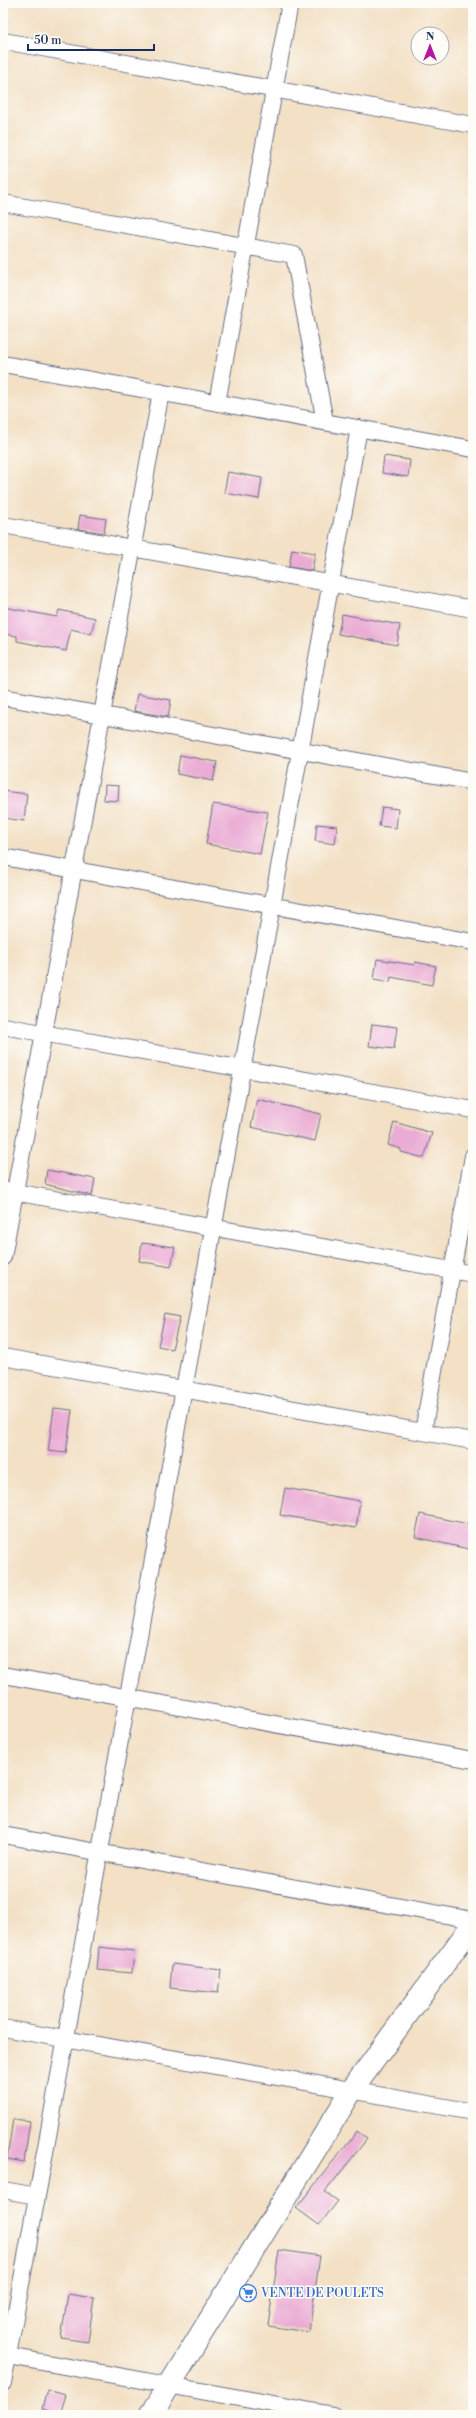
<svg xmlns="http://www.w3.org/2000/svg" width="476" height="2418" viewBox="0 0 476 2418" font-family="'Libre Bodoni',serif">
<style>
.building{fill:#eaabd4}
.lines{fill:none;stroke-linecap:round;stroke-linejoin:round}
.street-casing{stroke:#676d82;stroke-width:18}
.secondary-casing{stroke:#676d82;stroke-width:24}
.street{stroke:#fff;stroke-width:16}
.secondary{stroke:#fff;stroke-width:22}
.labels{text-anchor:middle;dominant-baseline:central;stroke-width:3;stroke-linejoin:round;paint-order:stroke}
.shop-label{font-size:12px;fill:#366cbe;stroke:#fdfcf7;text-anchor:start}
</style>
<rect width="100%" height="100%" fill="#fdfcf7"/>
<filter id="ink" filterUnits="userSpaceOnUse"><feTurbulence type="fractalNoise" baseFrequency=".025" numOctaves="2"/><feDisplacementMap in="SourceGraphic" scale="8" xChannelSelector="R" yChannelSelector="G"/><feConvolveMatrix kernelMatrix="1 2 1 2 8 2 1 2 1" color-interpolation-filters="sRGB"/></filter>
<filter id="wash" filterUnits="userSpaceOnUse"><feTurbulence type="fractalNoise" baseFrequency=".012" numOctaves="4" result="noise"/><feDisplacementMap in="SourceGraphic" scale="16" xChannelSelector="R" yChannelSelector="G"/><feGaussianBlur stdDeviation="0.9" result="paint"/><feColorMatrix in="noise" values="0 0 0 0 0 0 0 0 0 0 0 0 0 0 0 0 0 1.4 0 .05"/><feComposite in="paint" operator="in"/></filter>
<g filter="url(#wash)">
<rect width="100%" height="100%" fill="#f3e0c5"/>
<g id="blocks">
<path class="building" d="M 384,456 L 410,460 L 408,477 L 382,473 Z
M 228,472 L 262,478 L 259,499 L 224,493 Z
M 80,515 L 106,519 L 104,533 L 78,529 Z
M 292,549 L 315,553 L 312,571 L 289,567 Z
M 3,607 L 57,617 L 59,610 L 95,618 L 91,634 L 71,629 L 66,651 L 17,641 L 17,636 L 3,634 Z
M 342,614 L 400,625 L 397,645 L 338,634 Z
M 137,694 L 171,700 L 168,717 L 134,711 Z
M 180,755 L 217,762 L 213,781 L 177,774 Z
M 105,785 L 119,786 L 118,801 L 104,800 Z
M 3,791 L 27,794 L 24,821 L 3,818 Z
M 213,804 L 268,812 L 260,854 L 206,844 Z
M 382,807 L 398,809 L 396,828 L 379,826 Z
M 317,824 L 337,826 L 335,844 L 315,841 Z
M 377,959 L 415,965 L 415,962 L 436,966 L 432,985 L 391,977 L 390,982 L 374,979 Z
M 372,1024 L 397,1027 L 394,1049 L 369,1046 Z
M 257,1099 L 321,1114 L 315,1141 L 251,1127 Z
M 394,1122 L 432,1133 L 424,1158 L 401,1152 L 401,1149 L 388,1145 Z
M 47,1170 L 95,1179 L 92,1196 L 45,1184 Z
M 142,1243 L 175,1247 L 171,1267 L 139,1261 Z
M 165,1314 L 180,1317 L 172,1349 L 158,1346 Z
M 54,1408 L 72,1410 L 66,1453 L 48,1451 Z
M 285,1488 L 360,1501 L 356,1528 L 280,1515 Z
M 420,1514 L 473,1525 L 473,1550 L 415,1537 Z
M 99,1947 L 134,1951 L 132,1973 L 97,1970 Z
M 172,1964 L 221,1970 L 218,1993 L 170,1988 Z
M 13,2119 L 30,2121 L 24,2162 L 7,2159 Z
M 357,2131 L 367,2139 L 325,2192 L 338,2201 L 319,2225 L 296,2208 Z
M 279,2250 L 320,2256 L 309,2332 L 268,2326 Z
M 68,2294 L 94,2298 L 88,2342 L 61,2338 Z
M 47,2390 L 66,2395 L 60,2414 L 42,2409 Z"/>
</g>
</g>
<g filter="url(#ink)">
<use href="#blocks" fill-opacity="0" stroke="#676d82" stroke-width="1"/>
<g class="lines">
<g class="street-casing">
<path id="street" d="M 3,41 L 473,125
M 3,203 L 294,255 L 325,422
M 3,364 L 473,449
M 217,403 L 290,3
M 3,525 L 473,609
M 3,697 L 473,782
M 3,857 L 473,942
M 3,1026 L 473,1110
M 3,1190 L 473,1274
M 3,1257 L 161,392
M 3,1357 L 473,1441
M 423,1432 L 473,1156
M 3,1675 L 473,1760
M 3,1835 L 473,1920
M 3,2028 L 473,2112
M 3,2190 L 37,2196
M 3,2355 L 333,2415
M 3,2383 L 359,428"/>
</g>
<g class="secondary-casing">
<path id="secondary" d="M 151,2415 L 352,2090 L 473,1924"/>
</g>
<use href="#street" class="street"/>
<use href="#secondary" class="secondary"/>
</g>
</g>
<defs>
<g id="supermarket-ring" transform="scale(0.9)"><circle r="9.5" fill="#fdfcf7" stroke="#3f7fe0" stroke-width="1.5"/><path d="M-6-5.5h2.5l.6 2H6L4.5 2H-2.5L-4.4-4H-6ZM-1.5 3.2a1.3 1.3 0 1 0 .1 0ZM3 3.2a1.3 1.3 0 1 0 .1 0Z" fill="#3f7fe0"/></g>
</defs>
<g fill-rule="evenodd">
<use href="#supermarket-ring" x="248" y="2293"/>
</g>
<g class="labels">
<g class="shop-label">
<text x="261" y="2293">VENTE DE POULETS</text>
</g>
</g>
<rect width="476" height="2418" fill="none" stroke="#fdfcf7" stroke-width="16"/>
<g transform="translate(430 46)"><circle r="19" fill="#fdfcf7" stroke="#a3aaba"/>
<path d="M0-3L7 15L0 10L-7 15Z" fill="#b5179e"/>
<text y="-6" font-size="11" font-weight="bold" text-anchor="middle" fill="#1b2f5e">N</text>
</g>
<path d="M28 44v6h126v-6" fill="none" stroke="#1b2f5e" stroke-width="2"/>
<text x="34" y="44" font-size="12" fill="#1b2f5e" stroke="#fdfcf7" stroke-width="3" paint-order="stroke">50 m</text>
</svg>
